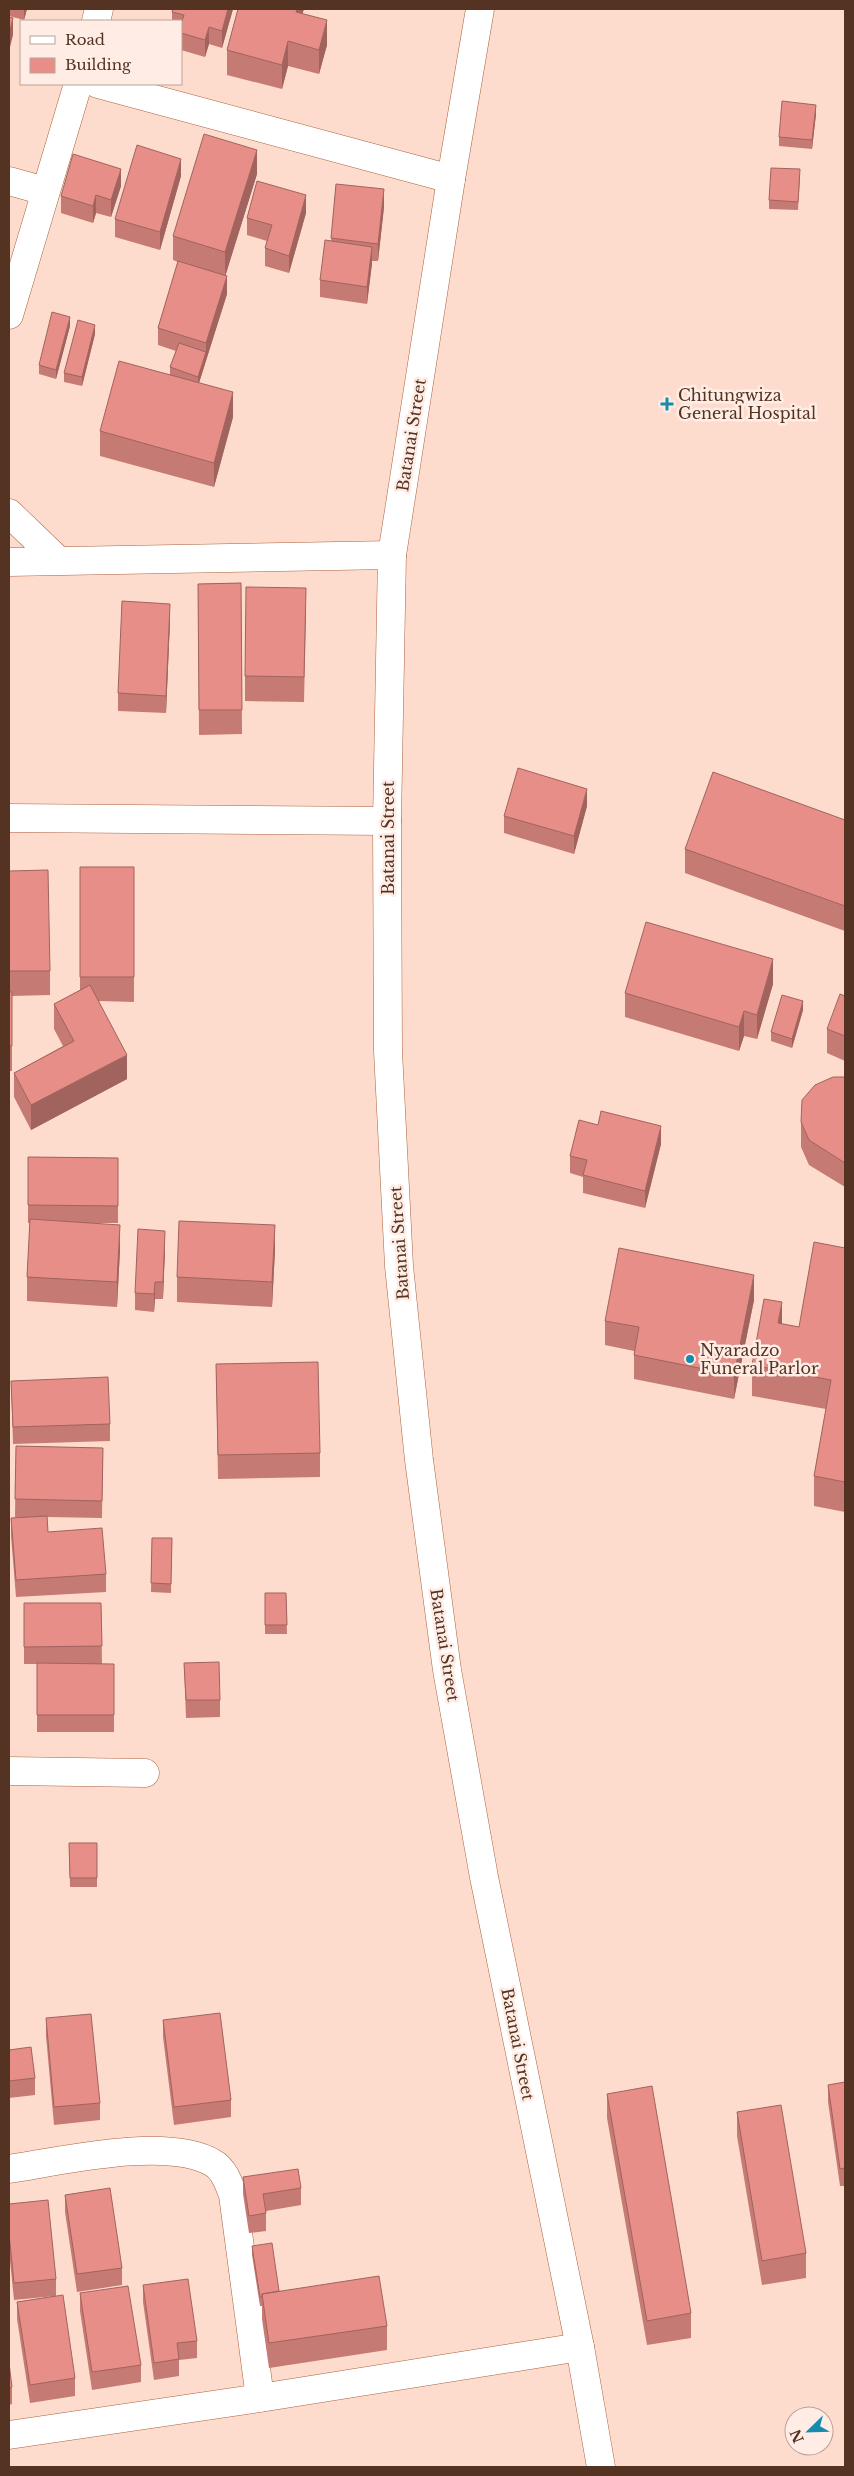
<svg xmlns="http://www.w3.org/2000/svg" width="854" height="2476" viewBox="0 0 854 2476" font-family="'Libre Baskerville',serif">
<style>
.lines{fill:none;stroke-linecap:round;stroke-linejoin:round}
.minor-casing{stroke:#ac623f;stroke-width:29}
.tertiary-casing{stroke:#ac623f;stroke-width:29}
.minor{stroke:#fff;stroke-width:28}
.tertiary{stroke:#fff;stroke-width:28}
.wall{fill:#c67a74}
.shaded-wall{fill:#a1635e}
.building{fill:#e68e87;stroke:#a1635e}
.poi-dot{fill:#158bae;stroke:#ffede5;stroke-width:2}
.labels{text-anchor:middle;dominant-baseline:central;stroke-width:5;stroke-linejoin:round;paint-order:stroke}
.poi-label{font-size:16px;fill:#543323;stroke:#ffede5;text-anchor:start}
.street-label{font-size:16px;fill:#543323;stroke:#ffede5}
</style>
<rect width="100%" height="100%" fill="#fedccd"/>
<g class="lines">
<g class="minor-casing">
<path id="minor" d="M 96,21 L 99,9
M 98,84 L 451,179
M 9,181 L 45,191
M 9,315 L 78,84
M 9,513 L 59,561
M 9,562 L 392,555
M 9,818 L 387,821
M 9,1771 L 145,1773
M 9,2169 C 62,2161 167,2136 213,2163 C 224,2169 229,2184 233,2195 L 260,2398
M 9,2435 L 260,2398 L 580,2347"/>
</g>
<g class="tertiary-casing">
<path id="tertiary" d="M 480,9 L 451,179 L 392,555 L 387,821 L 388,1051 L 399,1266 L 419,1460 L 447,1670 L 484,1877 L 580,2347 L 601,2467"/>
</g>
<use href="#minor" class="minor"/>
<use href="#tertiary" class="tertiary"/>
</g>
<path class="wall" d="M 9,9 L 27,9 L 24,20 L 9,16 Z
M 173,9 L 233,9 L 222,48 L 209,44 L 205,57 L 181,50 L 181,21 L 172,21 L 172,12 Z
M 304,9 L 302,13 L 327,45 L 319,74 L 288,66 L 282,89 L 227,75 L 227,50 Z
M 816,114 L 812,149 L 779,146 L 779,137 Z
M 257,174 L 225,276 L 227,294 L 199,383 L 233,417 L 214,487 L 100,456 L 100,431 L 170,375 L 170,367 L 176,351 L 158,345 L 158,328 L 178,262 L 173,260 L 173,236 Z
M 181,176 L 160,250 L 115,237 L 115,219 Z
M 800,178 L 798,210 L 769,209 L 769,200 Z
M 336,184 L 384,207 L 378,261 L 372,261 L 367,304 L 320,297 L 320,280 L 331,241 Z
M 121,186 L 111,217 L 96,213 L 93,223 L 61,213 L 61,196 Z
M 306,213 L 289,273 L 265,266 L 265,248 L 267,241 L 247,235 L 247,218 Z
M 70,326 L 56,379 L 39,374 L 39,365 Z
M 95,334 L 82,386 L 64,382 L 64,373 Z
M 241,583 L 242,734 L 199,735 L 198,584 Z
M 306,613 L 304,702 L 245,701 L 245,676 Z
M 170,621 L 166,713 L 118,711 L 118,693 Z
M 587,806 L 574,854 L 504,833 L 504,816 Z
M 845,820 L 845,931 L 685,873 L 685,849 Z
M 80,867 L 134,867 L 134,1002 L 99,1001 L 127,1079 L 31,1130 L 14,1097 L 14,1073 L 63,1046 L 54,1029 L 54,1004 L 80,990 Z
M 9,871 L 50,971 L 50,995 L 12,996 L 12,1071 L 9,1071 Z
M 773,984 L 757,1039 L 744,1036 L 739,1051 L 625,1017 L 625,993 Z
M 845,996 L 845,1061 L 827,1053 L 827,1029 Z
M 803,1010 L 792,1048 L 771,1041 L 771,1032 Z
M 845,1077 L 845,1187 L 809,1165 L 801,1147 L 801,1122 Z
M 661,1144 L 645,1208 L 583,1193 L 583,1177 L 570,1173 L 570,1156 Z
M 28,1157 L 118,1158 L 118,1223 L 90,1223 L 120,1250 L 117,1307 L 27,1301 L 27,1277 L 30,1223 L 28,1223 Z
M 165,1248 L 163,1299 L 155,1299 L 154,1312 L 135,1310 L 135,1293 Z
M 845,1248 L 845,1512 L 814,1506 L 814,1476 L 826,1409 L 752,1396 L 752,1365 L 782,1324 L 799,1327 Z
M 275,1250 L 272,1307 L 177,1302 L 177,1277 Z
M 754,1300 L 734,1399 L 634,1379 L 634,1351 L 605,1345 L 605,1321 Z
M 216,1364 L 320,1453 L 320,1477 L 218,1479 Z
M 11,1381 L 110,1424 L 110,1441 L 13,1444 Z
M 16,1446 L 103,1448 L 102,1518 L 47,1517 L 48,1532 L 106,1574 L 106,1592 L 16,1597 L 11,1536 L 11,1518 L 31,1517 L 15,1517 Z
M 152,1538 L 172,1538 L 171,1593 L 151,1592 Z
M 265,1593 L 286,1593 L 287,1634 L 265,1634 Z
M 24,1603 L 101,1603 L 102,1664 L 114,1664 L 114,1732 L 37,1732 L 37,1664 L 24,1664 Z
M 184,1663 L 220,1700 L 220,1717 L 186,1718 Z
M 69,1843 L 97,1843 L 97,1887 L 70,1887 Z
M 46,2018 L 100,2103 L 100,2120 L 54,2125 L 46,2036 Z
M 163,2020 L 231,2100 L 231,2117 L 174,2125 L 163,2037 Z
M 9,2050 L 35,2078 L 35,2095 L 9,2098 Z
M 845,2082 L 845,2204 L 844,2198 L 844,2186 L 840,2186 L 828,2102 L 828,2085 Z
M 607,2094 L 691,2313 L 691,2338 L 647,2345 L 607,2118 Z
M 737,2112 L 806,2253 L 806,2278 L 762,2285 L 737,2136 Z
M 243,2177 L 301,2188 L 301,2205 L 266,2211 L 266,2231 L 249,2233 L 243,2194 Z
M 65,2195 L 122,2268 L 122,2285 L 77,2292 L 65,2212 Z
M 9,2204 L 56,2279 L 56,2296 L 75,2378 L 75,2396 L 30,2403 L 17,2319 L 17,2302 L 55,2296 L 14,2300 L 9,2251 Z
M 252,2246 L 279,2291 L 387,2326 L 387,2350 L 269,2368 L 262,2319 L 262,2306 L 260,2306 L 252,2255 Z
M 143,2285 L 197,2341 L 197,2358 L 179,2360 L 179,2376 L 154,2380 L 143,2302 Z
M 80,2293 L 141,2365 L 141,2382 L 92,2390 L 80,2311 Z
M 9,2363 L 12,2387 L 12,2404 L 9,2405 Z"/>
<path class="shaded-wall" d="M 24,9 L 27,9 L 24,20 Z
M 228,9 L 233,9 L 222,48 L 222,31 Z
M 297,9 L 304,9 L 296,36 L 296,12 Z
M 13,18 L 13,35 L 9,51 L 9,34 Z
M 327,20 L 327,45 L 319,74 L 319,50 Z
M 209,27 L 209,44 L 205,57 L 205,40 Z
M 288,41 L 288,66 L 282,89 L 282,65 Z
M 816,105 L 816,114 L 812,149 L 812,140 Z
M 257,150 L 257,174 L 225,277 L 225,252 Z
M 181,159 L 181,176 L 160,250 L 160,232 Z
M 121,169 L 121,186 L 111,217 L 111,200 Z
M 384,189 L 384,207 L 378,261 L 378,244 Z
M 96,195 L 96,213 L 93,223 L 93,206 Z
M 306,195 L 306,213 L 289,273 L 289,256 Z
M 372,247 L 372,264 L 367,304 L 367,287 Z
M 227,276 L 227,294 L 198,386 L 198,377 L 206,352 L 206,343 Z
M 70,317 L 70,326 L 56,379 L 56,370 Z
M 95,325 L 95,334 L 82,386 L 82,377 Z
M 233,392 L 233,417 L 214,487 L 214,463 Z
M 170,604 L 170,621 L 166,713 L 166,696 Z
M 587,789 L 587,806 L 574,854 L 574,836 Z
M 773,959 L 773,984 L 757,1039 L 757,1015 Z
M 803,1001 L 803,1010 L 792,1048 L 792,1039 Z
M 744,1011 L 744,1036 L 739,1051 L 739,1027 Z
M 127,1055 L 127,1079 L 31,1130 L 31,1105 Z
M 661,1126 L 661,1144 L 645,1208 L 645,1191 Z
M 120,1225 L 120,1250 L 117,1307 L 117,1282 Z
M 275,1225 L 275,1250 L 272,1307 L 272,1282 Z
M 165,1231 L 165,1248 L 163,1299 L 163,1282 Z
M 754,1275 L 754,1300 L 734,1399 L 734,1375 Z
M 155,1282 L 155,1299 L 154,1312 L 154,1294 Z
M 782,1302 L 782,1332 L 778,1323 Z"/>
<path class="building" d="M 173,9 L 228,9 L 222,31 L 209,27 L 205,40 L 181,33 L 181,24 L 184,15 L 172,12 Z
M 238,9 L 297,9 L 296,12 L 327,20 L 319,50 L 288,41 L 282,65 L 227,50 Z
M 9,17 L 13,18 L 9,34 Z
M 782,101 L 816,105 L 812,140 L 779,137 Z
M 204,134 L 257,150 L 225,252 L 173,236 Z
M 137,145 L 181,159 L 160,232 L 115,219 Z
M 73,154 L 121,169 L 111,200 L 96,195 L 93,206 L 61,196 Z
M 771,168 L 800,169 L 798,202 L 769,200 Z
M 257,181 L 306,195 L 289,256 L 265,248 L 272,225 L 247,218 Z
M 336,184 L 384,189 L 378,244 L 331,238 Z
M 325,240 L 372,247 L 367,287 L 320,280 Z
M 178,261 L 227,276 L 206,343 L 158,328 Z
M 52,312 L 70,317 L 56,370 L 39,365 Z
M 78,320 L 95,325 L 82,377 L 64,373 Z
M 179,343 L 206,352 L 198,377 L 170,367 Z
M 119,361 L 233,392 L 214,463 L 100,431 Z
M 241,583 L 242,710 L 199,710 L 198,584 Z
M 246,587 L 306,588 L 304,677 L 245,676 Z
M 122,601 L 170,604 L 166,696 L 118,693 Z
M 518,768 L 587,789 L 574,836 L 504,816 Z
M 713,772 L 845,820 L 845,906 L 685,849 Z
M 80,867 L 134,867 L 134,977 L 80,977 Z
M 48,870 L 50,971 L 9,971 L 9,871 Z
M 646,922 L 773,959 L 757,1015 L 744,1011 L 739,1027 L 625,993 Z
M 90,985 L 127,1055 L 31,1105 L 14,1073 L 74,1041 L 54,1004 Z
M 9,992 L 12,992 L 12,1046 L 9,1046 Z
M 840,994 L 845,996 L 845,1036 L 827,1029 Z
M 782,995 L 803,1001 L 792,1039 L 771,1032 Z
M 833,1077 L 845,1077 L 845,1163 L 809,1140 L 801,1122 L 802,1100 L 815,1085 Z
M 601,1111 L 661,1126 L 645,1191 L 583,1175 L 587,1160 L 570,1156 L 579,1120 L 598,1125 Z
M 28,1157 L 118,1158 L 118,1206 L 28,1205 Z
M 30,1219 L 120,1225 L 117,1282 L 27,1277 Z
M 179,1221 L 275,1225 L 272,1282 L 177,1277 Z
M 138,1229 L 165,1231 L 163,1282 L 155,1282 L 154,1294 L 135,1293 Z
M 814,1242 L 845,1248 L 845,1482 L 814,1476 L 831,1380 L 752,1365 L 764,1299 L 782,1302 L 778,1323 L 799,1327 Z
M 619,1248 L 754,1275 L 734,1375 L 634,1355 L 639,1327 L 605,1321 Z
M 318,1362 L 320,1453 L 218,1455 L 216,1364 Z
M 108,1377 L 110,1424 L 13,1427 L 11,1381 Z
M 16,1446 L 103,1448 L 102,1501 L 15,1499 Z
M 47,1516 L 48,1532 L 102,1528 L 106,1574 L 16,1580 L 11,1518 Z
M 152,1538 L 172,1538 L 171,1584 L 151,1583 Z
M 265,1593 L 286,1593 L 287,1625 L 265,1625 Z
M 24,1603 L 101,1603 L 102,1646 L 24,1647 Z
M 219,1662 L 220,1700 L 186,1700 L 184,1663 Z
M 37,1663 L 114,1664 L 114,1715 L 37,1715 Z
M 69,1843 L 97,1843 L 97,1878 L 70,1878 Z
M 220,2013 L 231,2100 L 174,2107 L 163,2020 Z
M 91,2014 L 100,2103 L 54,2107 L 46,2018 Z
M 31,2047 L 35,2078 L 9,2081 L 9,2050 Z
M 845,2082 L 845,2168 L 840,2169 L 828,2085 Z
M 652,2086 L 691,2313 L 647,2321 L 607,2094 Z
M 781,2105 L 806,2253 L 762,2261 L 737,2112 Z
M 298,2169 L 301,2188 L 263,2194 L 266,2213 L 249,2216 L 243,2177 Z
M 110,2188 L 122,2268 L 77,2274 L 65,2195 Z
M 48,2200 L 56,2279 L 14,2283 L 9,2233 L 9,2204 Z
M 272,2243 L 279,2291 L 262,2294 L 262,2297 L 260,2297 L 252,2246 Z
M 379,2276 L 387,2326 L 269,2343 L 262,2294 Z
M 188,2279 L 197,2341 L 177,2343 L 179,2359 L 154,2363 L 143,2285 Z
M 128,2286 L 141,2365 L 92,2372 L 80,2293 Z
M 63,2295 L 75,2378 L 30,2385 L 17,2302 Z
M 9,2363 L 12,2387 L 9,2388 Z"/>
<g class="poi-dot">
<path d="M664.5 396.5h5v5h5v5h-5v5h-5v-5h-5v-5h5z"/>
<circle cx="690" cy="1359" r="5"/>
</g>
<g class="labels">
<g class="poi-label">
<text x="678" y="395">Chitungwiza<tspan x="678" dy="18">General Hospital</tspan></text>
<text x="700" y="1350">Nyaradzo<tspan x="700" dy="18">Funeral Parlor</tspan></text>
</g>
<g class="street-label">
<text transform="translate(411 435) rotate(-81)">Batanai Street</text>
<text transform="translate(388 838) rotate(-90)">Batanai Street</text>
<text transform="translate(399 1243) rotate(-94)">Batanai Street</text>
<text transform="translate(445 1645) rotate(81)">Batanai Street</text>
<text transform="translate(518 2044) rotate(79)">Batanai Street</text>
</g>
</g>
<rect width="854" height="2476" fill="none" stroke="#543323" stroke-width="20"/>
<rect x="20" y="20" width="162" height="65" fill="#ffede5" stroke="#bba397"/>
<rect x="30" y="36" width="25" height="8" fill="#ffffff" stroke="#bba397"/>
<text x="65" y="45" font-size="15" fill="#543323">Road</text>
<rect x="30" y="58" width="25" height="15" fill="#e68e87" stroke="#bba397"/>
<text x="65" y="70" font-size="15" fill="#543323">Building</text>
<g transform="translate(809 2431) rotate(247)"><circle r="24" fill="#ffede5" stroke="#bba397"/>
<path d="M0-4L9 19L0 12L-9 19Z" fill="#158bae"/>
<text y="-8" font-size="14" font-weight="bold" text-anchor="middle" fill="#543323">N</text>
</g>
</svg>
